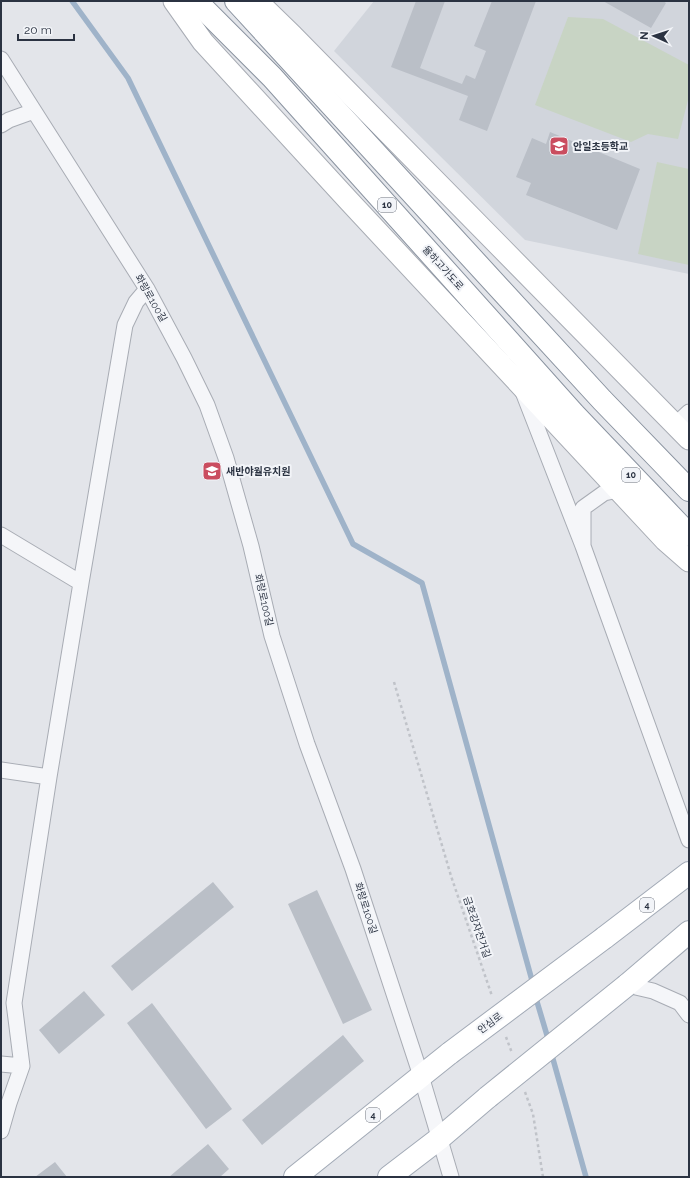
<svg xmlns="http://www.w3.org/2000/svg" width="690" height="1178" viewBox="0 0 690 1178" font-family="Raleway,'Noto Sans KR',sans-serif">
<style>
.built{fill:#d1d5dc}
.green{fill:#c8d4c4}
.lines{fill:none;stroke-linecap:round;stroke-linejoin:round}
.stream{stroke:#9fb3c9;stroke-width:5.5}
.building{fill:#babfc7}
.minor-casing{stroke:#a8acb4;stroke-width:17}
.secondary-casing{stroke:#a8acb4;stroke-width:23}
.primary-casing{stroke:#a2aab6;stroke-width:24}
.trunk-casing{stroke:#8a93a0;stroke-width:24}
.path{stroke:#c0c3c9;stroke-width:2.5;stroke-dasharray:3 3;stroke-linecap:butt}
.minor{stroke:#f5f6f9;stroke-width:15}
.secondary{stroke:#fff;stroke-width:21}
.primary{stroke:#fff;stroke-width:22}
.trunk{stroke:#fff;stroke-width:22}
.primary-bridge-casing{stroke:#a2aab6;stroke-width:24;stroke-linecap:butt}
.primary-bridge{stroke:#fff;stroke-width:22}
.labels{text-anchor:middle;dominant-baseline:central;stroke-width:4;stroke-linejoin:round;paint-order:stroke}
.shield{fill:#f2f4f8;stroke:#676d79;stroke-width:1}
.shield-label{font-size:9px;font-weight:bold;fill:#2b3342}
.poi-label{font-size:10px;font-weight:bold;fill:#2b3342;stroke:#f2f4f8;text-anchor:start}
.street-label{font-size:10px;fill:#2b3342;stroke:#f2f4f8}
</style>
<rect width="100%" height="100%" fill="#e3e5ea"/>
<path class="built" d="M 374,1 L 685,1 L 689,3 L 689,274 L 525,240 L 334,51 Z"/>
<path class="green" d="M 568,17 L 603,19 L 689,65 L 689,96 L 678,139 L 648,134 L 631,142 L 535,105 Z
M 657,162 L 689,169 L 689,265 L 638,254 Z"/>
<g class="lines">
<path class="stream" d="M 72,1 L 128,78 L 353,544 L 422,583 L 533,984
M 535,995 L 549,1042
M 551,1052 L 586,1177"/>
</g>
<path class="building" d="M 416,1 L 445,1 L 420,68 L 462,84 L 466,75 L 475,79 L 486,51 L 474,46 L 492,1 L 536,1 L 487,131 L 459,120 L 468,96 L 391,67 Z
M 603,1 L 663,1 L 666,3 L 651,28 Z
M 550,132 L 640,169 L 617,230 L 526,195 L 531,183 L 516,177 L 532,138 L 546,144 Z
M 213,882 L 234,907 L 132,991 L 111,966 Z
M 317,890 L 372,1010 L 343,1024 L 288,904 Z
M 84,991 L 105,1015 L 59,1054 L 39,1030 Z
M 152,1003 L 232,1109 L 206,1129 L 127,1023 Z
M 343,1035 L 364,1061 L 262,1145 L 242,1120 Z
M 208,1144 L 229,1169 L 220,1177 L 169,1177 Z
M 55,1162 L 67,1177 L 35,1177 Z"/>
<g class="lines">
<g class="minor-casing">
<path id="minor" d="M 1,59 L 147,289 L 184,358 L 207,405 L 226,458 L 251,546 L 272,636 L 307,744 L 353,869 L 421,1076 L 451,1177
M 1,125 L 9,120 L 34,111
M 523,392 L 583,546 L 583,508 L 604,493 L 618,490
M 675,425 L 689,412
M 1,535 L 81,583 L 49,777 L 14,1003 L 22,1066 L 9,1103 L 1,1131
M 583,546 L 689,840
M 81,583 L 125,325 L 136,302 L 147,289
M 1,770 L 49,777
M 627,985 L 653,991 L 680,1003 L 689,1015
M 1,1064 L 22,1066"/>
</g>
<g class="secondary-casing">
<path id="secondary" d="M 174,1 L 203,42 L 349,201 L 665,540 L 689,561
M 257,1 L 293,36 L 689,439"/>
</g>
<g class="primary-casing">
<path id="primary" d="M 604,938 L 689,873
M 627,985 L 689,932
M 295,1177 L 450,1053
M 389,1177 L 440,1138 L 488,1097"/>
</g>
<g class="trunk-casing">
<path id="trunk" d="M 196,1 L 272,77 L 574,414 L 689,535
M 236,1 L 602,400 L 689,490"/>
</g>
<path class="path" d="M 394,682 L 451,876 L 492,996
M 506,1037 L 512,1053
M 525,1092 L 533,1114 L 543,1177"/>
<use href="#minor" class="minor"/>
<use href="#secondary" class="secondary"/>
<use href="#primary" class="primary"/>
<use href="#trunk" class="trunk"/>
<g class="primary-bridge-casing">
<path id="primary-bridge" d="M 450,1053 L 604,938
M 488,1097 L 627,985"/>
</g>
<use href="#primary-bridge" class="primary-bridge"/>
</g>
<defs>
<g id="school-square" transform="scale(1)"><rect x="-9" y="-9" width="18" height="18" rx="4" fill="#ca4d5f" stroke="#f2f4f8"/><path d="M0-5L7-2L0 1L-7-2ZM-4 1L0 2.5L4 1V4Q0 6-4 4Z" fill="#fff"/></g>
</defs>
<g fill-rule="evenodd">
<use href="#school-square" x="559" y="146"/>
<use href="#school-square" x="212" y="471"/>
</g>
<g class="labels">
<g class="shield">
<rect x="378" y="198" width="18" height="14" rx="3"/>
<rect x="622" y="468" width="18" height="14" rx="3"/>
<rect x="640" y="898" width="14" height="14" rx="3"/>
<rect x="366" y="1108" width="14" height="14" rx="3"/>
</g>
<g class="shield-label">
<text x="387" y="205">10</text>
<text x="631" y="475">10</text>
<text x="647" y="905">4</text>
<text x="373" y="1115">4</text>
</g>
<g class="poi-label">
<text x="573" y="146">안일초등학교</text>
<text x="226" y="471">새반야월유치원</text>
</g>
<g class="street-label">
<text transform="translate(443 268) rotate(48)">율하고가도로</text>
<text transform="translate(151 298) rotate(60)">화랑로100길</text>
<text transform="translate(264 600) rotate(77)">화랑로100길</text>
<text transform="translate(366 908) rotate(72)">화랑로100길</text>
<text transform="translate(477 927) rotate(71)">금호강자전거길</text>
<text transform="translate(490 1023) rotate(-37)">안심로</text>
</g>
</g>
<rect width="690" height="1178" fill="none" stroke="#2b3342" stroke-width="4"/>
<g transform="translate(654 36) rotate(273)" stroke="#f2f4f8" stroke-width="3" paint-order="stroke">
<path d="M0-3L7 15L0 10L-7 15Z" fill="#2b3342"/>
<text y="-6" font-size="11" font-weight="bold" text-anchor="middle" fill="#2b3342">N</text>
</g>
<path d="M18 34v6h56v-6" fill="none" stroke="#2b3342" stroke-width="2"/>
<text x="24" y="34" font-size="12" fill="#2b3342" stroke="#f2f4f8" stroke-width="3" paint-order="stroke">20 m</text>
</svg>
